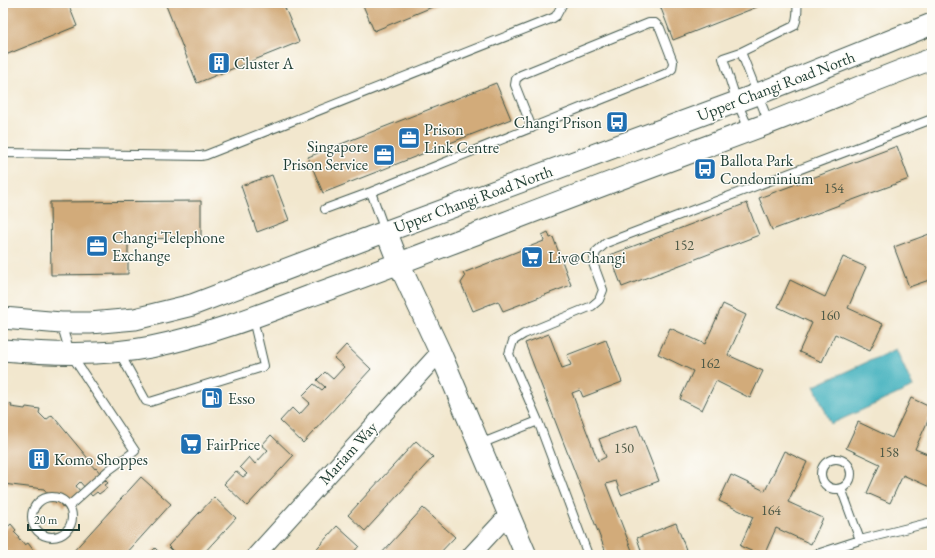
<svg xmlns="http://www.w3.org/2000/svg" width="935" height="558" viewBox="0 0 935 558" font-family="'EB Garamond',serif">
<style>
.water{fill:#41b0bd;stroke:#307678}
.building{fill:#d2ab7a}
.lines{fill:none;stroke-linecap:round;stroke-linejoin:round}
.service-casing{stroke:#3f564b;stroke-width:10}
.minor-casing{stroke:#3f564b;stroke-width:19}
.tertiary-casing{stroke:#3f564b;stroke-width:23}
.service{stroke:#fff;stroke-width:8}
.minor{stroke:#fff;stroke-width:17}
.tertiary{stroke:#fff;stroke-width:21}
.labels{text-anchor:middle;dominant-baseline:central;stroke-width:3;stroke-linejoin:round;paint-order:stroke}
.number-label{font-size:14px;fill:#4c5846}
.poi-label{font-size:16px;fill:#1f3d34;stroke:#fdfcf7;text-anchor:start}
.street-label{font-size:16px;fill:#1f3d34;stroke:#fdfcf7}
</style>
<rect width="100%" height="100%" fill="#fdfcf7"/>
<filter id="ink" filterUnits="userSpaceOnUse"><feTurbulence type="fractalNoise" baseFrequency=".025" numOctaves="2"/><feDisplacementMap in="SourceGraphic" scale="8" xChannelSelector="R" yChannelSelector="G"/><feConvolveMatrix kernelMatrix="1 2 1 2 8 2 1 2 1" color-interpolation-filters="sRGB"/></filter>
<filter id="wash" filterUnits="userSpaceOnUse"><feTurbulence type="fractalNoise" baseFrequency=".012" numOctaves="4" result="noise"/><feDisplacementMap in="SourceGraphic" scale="16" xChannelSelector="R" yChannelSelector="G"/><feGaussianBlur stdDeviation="0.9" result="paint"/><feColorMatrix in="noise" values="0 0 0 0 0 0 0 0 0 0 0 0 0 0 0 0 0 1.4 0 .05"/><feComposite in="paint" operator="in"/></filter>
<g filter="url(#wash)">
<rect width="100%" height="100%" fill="#f2e7ce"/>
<path class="water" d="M 896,349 L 913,387 L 831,424 L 814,386 Z"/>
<g id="blocks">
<path class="building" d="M 3,3 L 68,3 L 77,26 L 3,56 Z
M 165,3 L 283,3 L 299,42 L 197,83 Z
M 362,3 L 442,3 L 374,31 Z
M 659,3 L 755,3 L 757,7 L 673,40 Z
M 496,83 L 511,119 L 323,193 L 308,157 Z
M 897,146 L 909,179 L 772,230 L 759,198 Z
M 272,175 L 289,220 L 257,232 L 241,186 Z
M 201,201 L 201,238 L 128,239 L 128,274 L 51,275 L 50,202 Z
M 747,203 L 759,235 L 622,287 L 610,255 Z
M 548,232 L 550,238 L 553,237 L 571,285 L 503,311 L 498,301 L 473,311 L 461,283 L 465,277 L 463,273 L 544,241 L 542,235 Z
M 932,233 L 932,279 L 909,287 L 894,247 Z
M 843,257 L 866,267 L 848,308 L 883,324 L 870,350 L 835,334 L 822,362 L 799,352 L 812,323 L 778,307 L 790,280 L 825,297 Z
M 723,304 L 746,315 L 728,355 L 763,371 L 750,398 L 716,381 L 702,410 L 680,399 L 693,371 L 658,354 L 670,328 L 705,344 Z
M 549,334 L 562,368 L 571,365 L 567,355 L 606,340 L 622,382 L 583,397 L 580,390 L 572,393 L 598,461 L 606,457 L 599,439 L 637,425 L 659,481 L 621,495 L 616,481 L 606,484 L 633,553 L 641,550 L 637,538 L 676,523 L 688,555 L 607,555 L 525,343 Z
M 346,345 L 371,369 L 303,443 L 280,421 L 292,408 L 299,415 L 310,403 L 302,396 L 314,384 L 322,390 L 325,387 L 317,380 L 325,372 L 333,379 L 344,367 L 334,358 Z
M 911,398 L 932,408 L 932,412 L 915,449 L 932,456 L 932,488 L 903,475 L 890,503 L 867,493 L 880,464 L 846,448 L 858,422 L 892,438 Z
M 3,403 L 12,405 L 11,407 L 25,409 L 26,407 L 40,409 L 39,413 L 46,420 L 52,415 L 91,462 L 90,463 L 95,469 L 96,468 L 101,474 L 99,476 L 103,481 L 105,480 L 108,483 L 105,485 L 107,488 L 99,494 L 97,492 L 92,496 L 80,482 L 76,486 L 84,496 L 78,501 L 80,502 L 74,507 L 71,502 L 63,508 L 58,501 L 56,503 L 44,489 L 3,484 Z
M 271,435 L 293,456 L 247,506 L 224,484 L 236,471 L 243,477 L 247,474 L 240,467 L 249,457 L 255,464 L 268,450 L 262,445 Z
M 416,441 L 433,457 L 365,531 L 348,515 Z
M 784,451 L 807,462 L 788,502 L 823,518 L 811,544 L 776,528 L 764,555 L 760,555 L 740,546 L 753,517 L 719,501 L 731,475 L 765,491 Z
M 141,477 L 171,504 L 125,555 L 70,555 Z
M 214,497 L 236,518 L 202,555 L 177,555 L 168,546 Z
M 423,508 L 455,537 L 438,555 L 380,555 Z
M 11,524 L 16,530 L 14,532 L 19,537 L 18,538 L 20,541 L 21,540 L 25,545 L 28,543 L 37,555 L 7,555 L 3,549 L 3,531 Z
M 337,526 L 359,546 L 351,555 L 311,555 Z
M 155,548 L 162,555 L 149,555 Z"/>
</g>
</g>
<g filter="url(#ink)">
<use href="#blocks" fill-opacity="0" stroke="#3f564b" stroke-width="1"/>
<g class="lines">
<g class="service-casing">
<path id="service" d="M 741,52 L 769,123
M 749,129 L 737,102 L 723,58 L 741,52 L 794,26 C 797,21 798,10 797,3
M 3,153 L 201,156 L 206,155 L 553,18 L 556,16 L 563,3
M 371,192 L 385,231
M 325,209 L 371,192 L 665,74 L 672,69 L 673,62 L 660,28 L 655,23 L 649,23 L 521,75 L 516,79 L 515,85 L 532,128
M 61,323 L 70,353 L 135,451 L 109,470 L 69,506
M 119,352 L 146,401 L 150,402 L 263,367 L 264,366 L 253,319
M 480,444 L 538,421
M821 474a15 15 0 1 1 30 0a15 15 0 1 1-30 0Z
M 841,488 L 860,540
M32 517a20 20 0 1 1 40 0a20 20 0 1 1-40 0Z
M 588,555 L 538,421 L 509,354 L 513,341 L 524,334 L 592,306 L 599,300 L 603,290 L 593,263 L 596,252 L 606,243 L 932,119
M 814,555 L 860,540 L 932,522"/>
</g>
<g class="minor-casing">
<path id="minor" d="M 256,555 L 440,352
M 471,555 L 509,514"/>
</g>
<g class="tertiary-casing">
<path id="tertiary" d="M 386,231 L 399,264 L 440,352 L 526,555
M 3,318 L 61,323 L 90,323 L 135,319 L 192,305 L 371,237 L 758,94 L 932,24
M 3,350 C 48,354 106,356 151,347 C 205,336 258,316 310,296 C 375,273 439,248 504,223 C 591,189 679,157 767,124 C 822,103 876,79 932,59"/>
</g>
<use href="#service" class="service"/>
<use href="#minor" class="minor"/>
<use href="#tertiary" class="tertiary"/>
</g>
</g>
<defs>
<g id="building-square" transform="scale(1.15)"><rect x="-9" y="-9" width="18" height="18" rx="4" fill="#1f6fb2" stroke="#fdfcf7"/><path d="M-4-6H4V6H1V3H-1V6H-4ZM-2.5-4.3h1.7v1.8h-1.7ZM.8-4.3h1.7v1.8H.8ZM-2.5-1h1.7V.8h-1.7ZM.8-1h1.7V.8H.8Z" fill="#fff"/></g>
<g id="bus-square" transform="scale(1.15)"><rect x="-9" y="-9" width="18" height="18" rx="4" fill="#1f6fb2" stroke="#fdfcf7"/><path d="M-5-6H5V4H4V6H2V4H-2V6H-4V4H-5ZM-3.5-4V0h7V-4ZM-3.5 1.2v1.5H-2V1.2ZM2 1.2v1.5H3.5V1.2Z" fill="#fff"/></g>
<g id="office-square" transform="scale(1.15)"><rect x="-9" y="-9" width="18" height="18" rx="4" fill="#1f6fb2" stroke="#fdfcf7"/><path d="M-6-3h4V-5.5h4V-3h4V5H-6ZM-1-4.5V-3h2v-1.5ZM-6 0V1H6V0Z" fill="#fff"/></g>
<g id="supermarket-square" transform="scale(1.15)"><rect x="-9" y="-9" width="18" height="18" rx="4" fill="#1f6fb2" stroke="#fdfcf7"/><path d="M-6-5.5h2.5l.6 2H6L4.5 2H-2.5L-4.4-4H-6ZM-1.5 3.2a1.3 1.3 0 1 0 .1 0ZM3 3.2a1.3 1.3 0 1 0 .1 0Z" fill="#fff"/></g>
<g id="fuel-square" transform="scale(1.15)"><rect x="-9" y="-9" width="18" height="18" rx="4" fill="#1f6fb2" stroke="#fdfcf7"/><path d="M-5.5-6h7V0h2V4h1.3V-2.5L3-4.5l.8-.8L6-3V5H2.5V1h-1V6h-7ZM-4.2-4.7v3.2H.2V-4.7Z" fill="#fff"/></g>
</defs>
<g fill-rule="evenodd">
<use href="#building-square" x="219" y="63"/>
<use href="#bus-square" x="617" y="122"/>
<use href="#office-square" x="409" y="138"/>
<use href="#office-square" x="384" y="155"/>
<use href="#bus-square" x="705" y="169"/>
<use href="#office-square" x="97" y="246"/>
<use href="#supermarket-square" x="532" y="257"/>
<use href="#fuel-square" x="212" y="398"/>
<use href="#supermarket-square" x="191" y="444"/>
<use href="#building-square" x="39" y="459"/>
</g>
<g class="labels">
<g class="number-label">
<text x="834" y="188">154</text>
<text x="684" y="245">152</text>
<text x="830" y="315">160</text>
<text x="710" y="363">162</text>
<text x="624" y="448">150</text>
<text x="889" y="452">158</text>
<text x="771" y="510">164</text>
</g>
<g class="poi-label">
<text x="234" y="63">Cluster A</text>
<text x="602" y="122" text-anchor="end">Changi Prison</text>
<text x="424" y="129">Prison<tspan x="424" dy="18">Link Centre</tspan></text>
<text x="368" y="146" text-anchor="end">Singapore<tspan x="368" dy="18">Prison Service</tspan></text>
<text x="720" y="160">Ballota Park<tspan x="720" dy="18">Condominium</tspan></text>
<text x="112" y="237">Changi Telephone<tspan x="112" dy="18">Exchange</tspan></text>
<text x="548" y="257">Liv@Changi</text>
<text x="228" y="398">Esso</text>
<text x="206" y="444">FairPrice</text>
<text x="54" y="459">Komo Shoppes</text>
</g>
<g class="street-label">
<text transform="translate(776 86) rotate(-21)">Upper Changi Road North</text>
<text transform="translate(473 199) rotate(-20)">Upper Changi Road North</text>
<text transform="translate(348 453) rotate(-48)">Mariam Way</text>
</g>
</g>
<rect width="935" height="558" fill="none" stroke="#fdfcf7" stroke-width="16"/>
<path d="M28 524v6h51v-6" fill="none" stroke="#1f3d34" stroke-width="2"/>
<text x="34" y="524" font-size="12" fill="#1f3d34" stroke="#fdfcf7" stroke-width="3" paint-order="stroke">20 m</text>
</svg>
